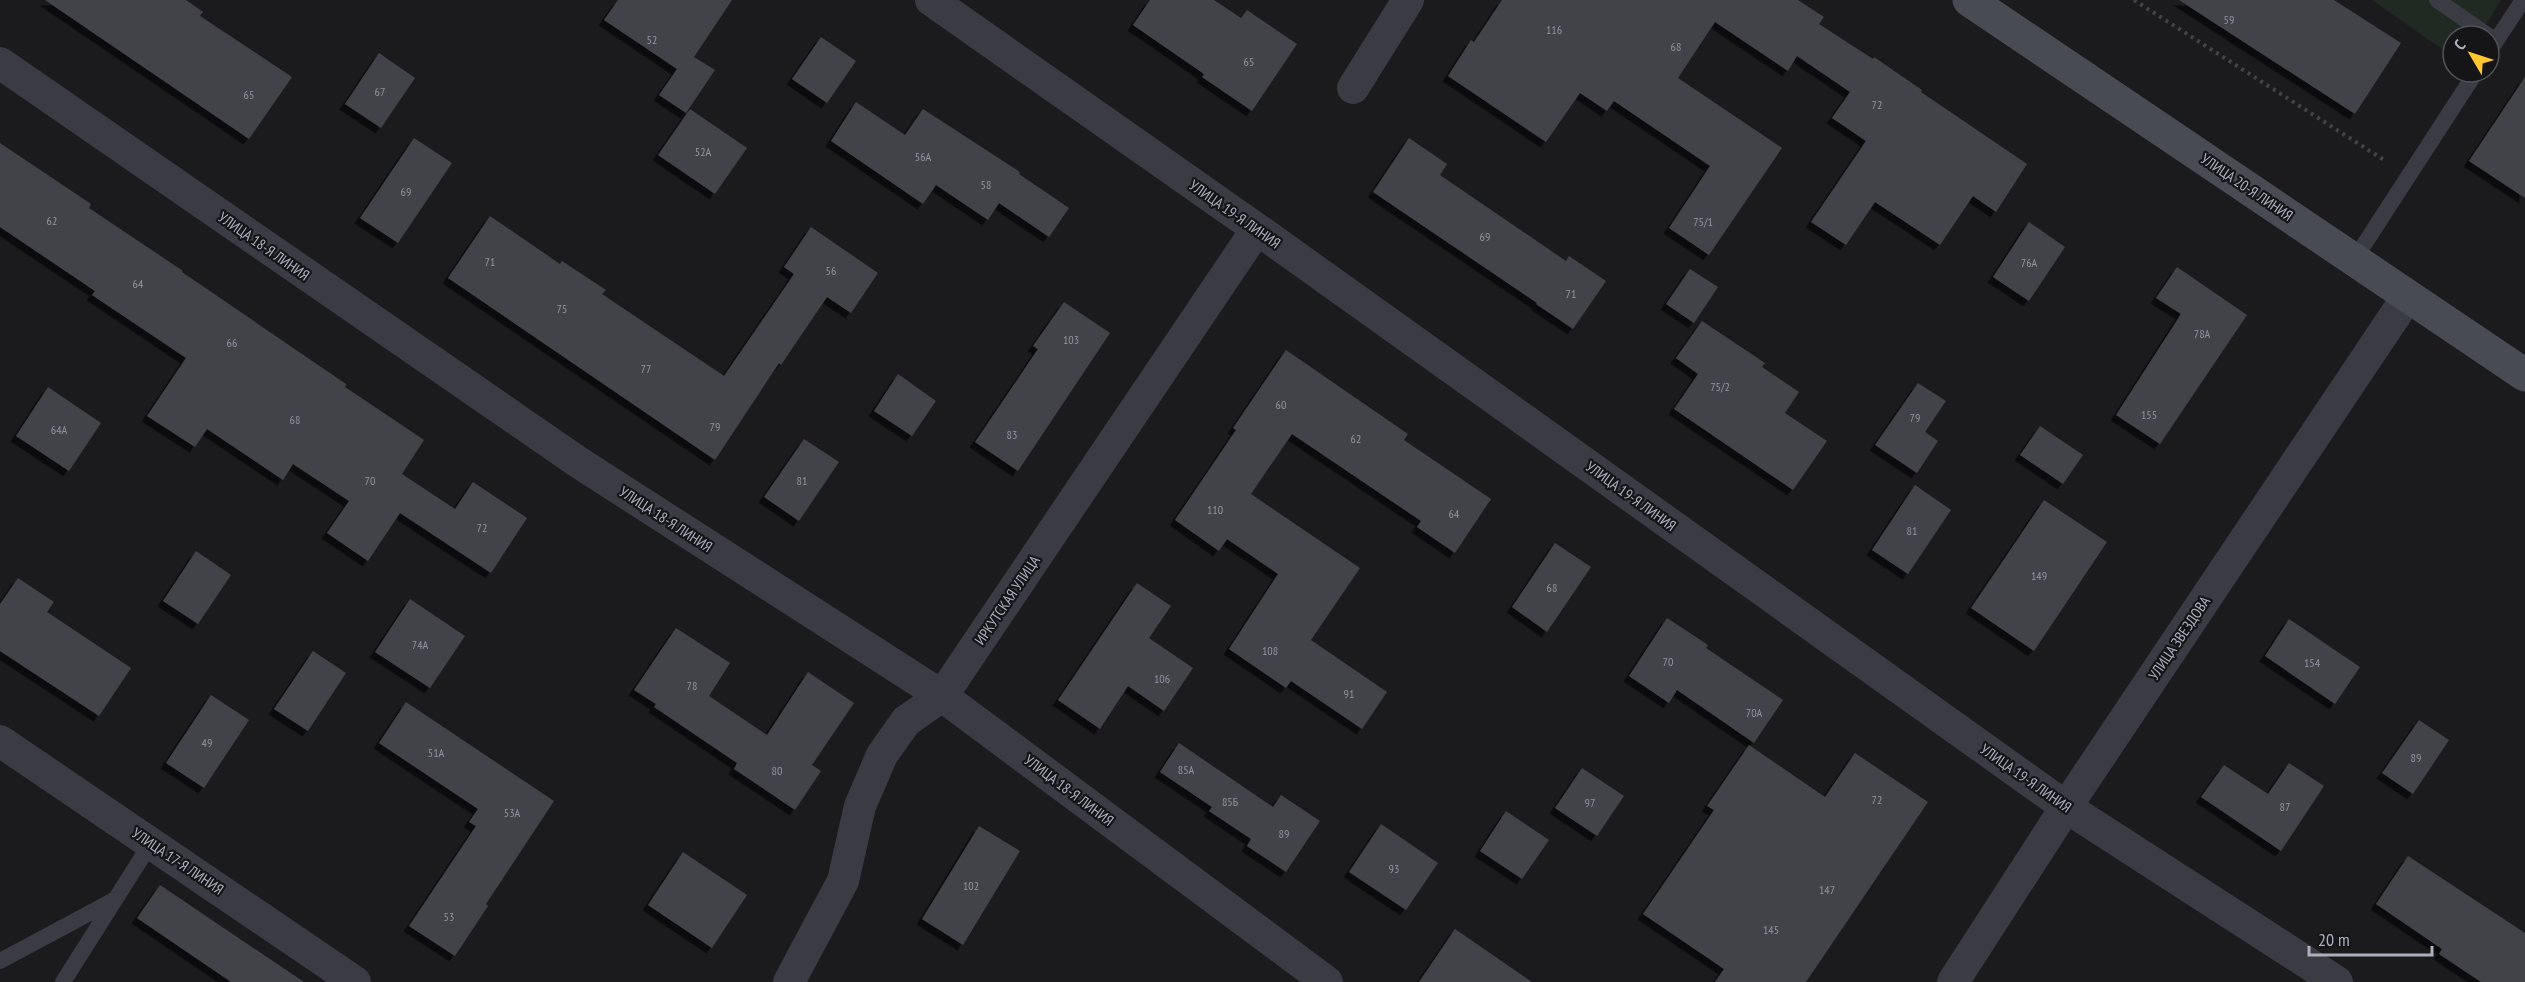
<svg xmlns="http://www.w3.org/2000/svg" width="2525" height="982" viewBox="0 0 2525 982" font-family="'PT Sans Narrow',sans-serif">
<style>
.green{fill:#202922}
.building{fill:#424248;filter:url(#shadow)}
.lines{fill:none;stroke-linecap:round;stroke-linejoin:round}
.path{stroke:#41434a;stroke-width:4;stroke-dasharray:3 4.5;stroke-linecap:butt}
.lane{stroke:#3b3c43;stroke-width:16}
.street{stroke:#3b3c43;stroke-width:32}
.secondary{stroke:#494b53;stroke-width:33}
.labels{text-anchor:middle;dominant-baseline:central;stroke-width:4.5;stroke-linejoin:round;paint-order:stroke}
.number-label{font-size:12px;fill:#9294a0}
.street-label{font-size:15px;fill:#acb0be;stroke:#151518}
</style>
<defs>
<filter id="shadow"><feDropShadow dx="-5.5" dy="5.5" stdDeviation="0" flood-color="#0009"/></filter>
</defs>
<rect width="100%" height="100%" fill="#1b1a1d"/>
<path class="green" d="M 2372,0 L 2501,0 L 2479,36 L 2453,36 L 2453,57 Z"/>
<path class="building" d="M 45,0 L 186,0 L 203,12 L 200,16 L 292,77 L 249,139 Z
M 618,0 L 732,0 L 694,57 L 715,70 L 686,113 L 659,95 L 677,69 L 604,20 Z
M 1150,0 L 1214,0 L 1241,18 L 1247,10 L 1297,44 L 1252,111 L 1202,77 L 1204,74 L 1133,25 Z
M 1502,0 L 1798,0 L 1824,17 L 1819,24 L 1873,59 L 1874,57 L 1922,90 L 1921,92 L 2027,164 L 1996,212 L 1973,196 L 1940,245 L 1875,202 L 1846,245 L 1811,222 L 1866,141 L 1832,118 L 1850,92 L 1797,56 L 1788,71 L 1715,22 L 1678,78 L 1782,148 L 1709,255 L 1669,228 L 1710,166 L 1614,101 L 1607,111 L 1580,93 L 1546,142 L 1448,76 L 1471,40 L 1474,42 Z
M 2179,0 L 2334,0 L 2401,43 L 2355,114 Z
M 821,37 L 856,61 L 827,103 L 792,79 Z
M 379,53 L 415,78 L 381,128 L 345,104 Z
M 2525,77 L 2525,198 L 2469,161 Z
M 856,102 L 905,135 L 923,109 L 1020,172 L 1019,174 L 1069,208 L 1049,237 L 999,203 L 988,220 L 936,185 L 923,204 L 831,141 Z
M 690,109 L 747,148 L 715,194 L 658,155 Z
M 414,138 L 452,163 L 398,243 L 360,218 Z
M 1409,138 L 1447,164 L 1440,175 L 1566,261 L 1569,256 L 1606,281 L 1573,329 L 1536,304 L 1537,303 L 1373,192 Z
M 0,143 L 91,204 L 89,208 L 183,271 L 182,272 L 346,384 L 345,387 L 424,440 L 402,474 L 455,509 L 473,482 L 527,518 L 491,573 L 400,513 L 368,561 L 327,533 L 349,501 L 293,464 L 283,480 L 207,429 L 195,447 L 147,416 L 186,358 L 92,295 L 95,291 L 0,227 Z
M 490,216 L 560,264 L 562,261 L 606,290 L 602,294 L 724,376 L 794,274 L 784,267 L 811,227 L 878,273 L 851,313 L 827,297 L 781,365 L 779,363 L 715,460 L 448,278 Z
M 2029,222 L 2065,247 L 2029,301 L 1993,277 Z
M 2177,267 L 2247,315 L 2160,444 L 2116,415 L 2181,314 L 2156,298 Z
M 1690,269 L 1718,287 L 1694,323 L 1666,304 Z
M 1064,302 L 1110,333 L 1018,471 L 975,442 L 1038,349 L 1033,346 Z
M 1702,321 L 1765,363 L 1762,367 L 1799,392 L 1785,413 L 1827,441 L 1793,490 L 1674,409 L 1698,374 L 1676,358 Z
M 1286,350 L 1408,434 L 1404,440 L 1491,499 L 1455,553 L 1417,527 L 1421,521 L 1292,434 L 1251,494 L 1360,568 L 1311,640 L 1387,692 L 1362,729 L 1291,681 L 1286,688 L 1229,649 L 1278,574 L 1227,539 L 1219,551 L 1175,520 L 1236,430 L 1233,428 Z
M 898,374 L 936,401 L 912,436 L 874,411 Z
M 1918,383 L 1946,401 L 1925,432 L 1938,441 L 1917,473 L 1875,445 Z
M 48,387 L 101,423 L 69,471 L 16,436 Z
M 2040,426 L 2083,455 L 2063,484 L 2020,455 Z
M 804,439 L 839,462 L 799,521 L 764,497 Z
M 1915,485 L 1951,510 L 1908,574 L 1872,550 Z
M 2044,500 L 2107,542 L 2034,651 L 1971,608 Z
M 1555,543 L 1591,567 L 1547,632 L 1512,607 Z
M 196,551 L 231,575 L 198,624 L 163,601 Z
M 18,578 L 54,602 L 47,612 L 131,668 L 99,716 L 0,651 L 0,604 Z
M 1137,583 L 1171,606 L 1149,638 L 1193,668 L 1164,711 L 1128,686 L 1100,729 L 1058,700 Z
M 410,599 L 465,636 L 430,688 L 375,652 Z
M 1667,618 L 1708,645 L 1706,648 L 1783,700 L 1754,743 L 1677,690 L 1669,703 L 1629,676 Z
M 2289,619 L 2360,667 L 2335,704 L 2265,656 Z
M 676,628 L 730,663 L 709,696 L 767,735 L 808,672 L 854,703 L 812,765 L 821,771 L 795,810 L 734,769 L 737,763 L 654,707 L 656,704 L 634,690 Z
M 313,651 L 346,673 L 308,731 L 274,709 Z
M 211,695 L 249,720 L 204,788 L 166,763 Z
M 406,702 L 554,801 L 486,904 L 488,906 L 455,956 L 409,926 L 476,826 L 469,822 L 478,809 L 379,743 Z
M 2419,720 L 2449,740 L 2413,794 L 2382,773 Z
M 1179,743 L 1273,807 L 1281,795 L 1320,821 L 1286,872 L 1247,846 L 1251,839 L 1209,811 L 1212,807 L 1160,772 Z
M 1749,745 L 1825,797 L 1855,753 L 1928,802 L 1806,982 L 1715,982 L 1724,969 L 1643,914 L 1714,810 L 1707,806 Z
M 2289,763 L 2324,786 L 2281,851 L 2201,797 L 2224,765 L 2268,794 Z
M 1582,768 L 1624,796 L 1597,836 L 1555,808 Z
M 1506,811 L 1549,840 L 1522,879 L 1480,851 Z
M 1381,824 L 1438,863 L 1406,910 L 1349,872 Z
M 979,826 L 1020,851 L 963,945 L 922,919 Z
M 683,852 L 747,895 L 712,948 L 648,905 Z
M 2408,856 L 2525,933 L 2525,982 L 2481,982 L 2439,954 L 2442,949 L 2376,904 Z
M 160,885 L 304,982 L 231,982 L 137,918 Z
M 1455,929 L 1532,982 L 1419,982 Z"/>
<g class="lines">
<path class="path" d="M 2134,0 L 2384,160"/>
<path class="lane" d="M 2437,0 L 2496,41 L 2489,52
M 2496,41 L 2523,0
M 2354,260 L 2476,72
M 0,961 L 114,900
M 63,982 L 151,843"/>
<path class="street" d="M 931,0 L 1257,229 L 2066,807 L 2337,982
M 0,63 L 578,462 L 942,696 L 1327,982
M 1353,88 L 1408,0
M 0,741 L 355,982
M 789,982 L 843,881 L 860,806 L 882,755 L 906,721 L 942,696 L 1257,229
M 1953,982 L 2066,807 L 2408,296"/>
<path class="secondary" d="M 1969,0 L 2525,375"/>
</g>
<g class="labels">
<g class="number-label">
<text x="2229" y="19">59</text>
<text x="1554" y="29">116</text>
<text x="652" y="39">52</text>
<text x="1676" y="46">68</text>
<text x="1249" y="61">65</text>
<text x="380" y="91">67</text>
<text x="249" y="94">65</text>
<text x="1877" y="104">72</text>
<text x="703" y="151">52А</text>
<text x="923" y="156">56А</text>
<text x="986" y="184">58</text>
<text x="406" y="191">69</text>
<text x="52" y="220">62</text>
<text x="1703" y="221">75/1</text>
<text x="1485" y="236">69</text>
<text x="490" y="261">71</text>
<text x="2029" y="262">76А</text>
<text x="831" y="270">56</text>
<text x="138" y="283">64</text>
<text x="1571" y="293">71</text>
<text x="562" y="308">75</text>
<text x="2202" y="333">78А</text>
<text x="1071" y="339">103</text>
<text x="232" y="342">66</text>
<text x="646" y="368">77</text>
<text x="1720" y="386">75/2</text>
<text x="1281" y="404">60</text>
<text x="2149" y="414">155</text>
<text x="1915" y="417">79</text>
<text x="295" y="419">68</text>
<text x="715" y="426">79</text>
<text x="59" y="429">64А</text>
<text x="1012" y="434">83</text>
<text x="1356" y="438">62</text>
<text x="370" y="480">70</text>
<text x="802" y="480">81</text>
<text x="1215" y="509">110</text>
<text x="1454" y="513">64</text>
<text x="482" y="527">72</text>
<text x="1912" y="530">81</text>
<text x="2039" y="575">149</text>
<text x="1552" y="587">68</text>
<text x="420" y="644">74А</text>
<text x="1270" y="650">108</text>
<text x="1668" y="661">70</text>
<text x="2312" y="662">154</text>
<text x="1162" y="678">106</text>
<text x="692" y="685">78</text>
<text x="1349" y="693">91</text>
<text x="1754" y="712">70А</text>
<text x="207" y="742">49</text>
<text x="436" y="752">51А</text>
<text x="2416" y="757">89</text>
<text x="1186" y="769">85А</text>
<text x="777" y="770">80</text>
<text x="1877" y="799">72</text>
<text x="1230" y="801">85Б</text>
<text x="1590" y="802">97</text>
<text x="2285" y="806">87</text>
<text x="512" y="812">53А</text>
<text x="1284" y="833">89</text>
<text x="1394" y="868">93</text>
<text x="971" y="885">102</text>
<text x="1827" y="889">147</text>
<text x="449" y="916">53</text>
<text x="1771" y="929">145</text>
</g>
<g class="street-label">
<text transform="translate(2247 187) rotate(34)">УЛИЦА 20-Я ЛИНИЯ</text>
<text transform="translate(1235 214) rotate(35)">УЛИЦА 19-Я ЛИНИЯ</text>
<text transform="translate(264 246) rotate(35)">УЛИЦА 18-Я ЛИНИЯ</text>
<text transform="translate(1631 496) rotate(36)">УЛИЦА 19-Я ЛИНИЯ</text>
<text transform="translate(666 519) rotate(33)">УЛИЦА 18-Я ЛИНИЯ</text>
<text transform="translate(1007 600) rotate(-56)">ИРКУТСКАЯ УЛИЦА</text>
<text transform="translate(2179 638) rotate(-56)">УЛИЦА ЗВЕЗДОВА</text>
<text transform="translate(2026 778) rotate(35)">УЛИЦА 19-Я ЛИНИЯ</text>
<text transform="translate(1069 790) rotate(37)">УЛИЦА 18-Я ЛИНИЯ</text>
<text transform="translate(178 861) rotate(34)">УЛИЦА 17-Я ЛИНИЯ</text>
</g>
</g>
<g transform="translate(2471 54) rotate(309)"><circle r="28" fill="#151518" stroke="#51535a" stroke-width="1.5"/>
<path d="M0-4.5L10 22L0 15L-10 22Z" fill="#ffc631"/>
<text y="-9" font-size="16" font-weight="bold" text-anchor="middle" fill="#acb0be">С</text>
</g>
<path d="M2309 946v9h123v-9" fill="none" stroke="#acb0be" stroke-width="3"/>
<text x="2318" y="946" font-size="18" fill="#acb0be" stroke="#151518" stroke-width="4.5" paint-order="stroke">20 m</text>
</svg>
